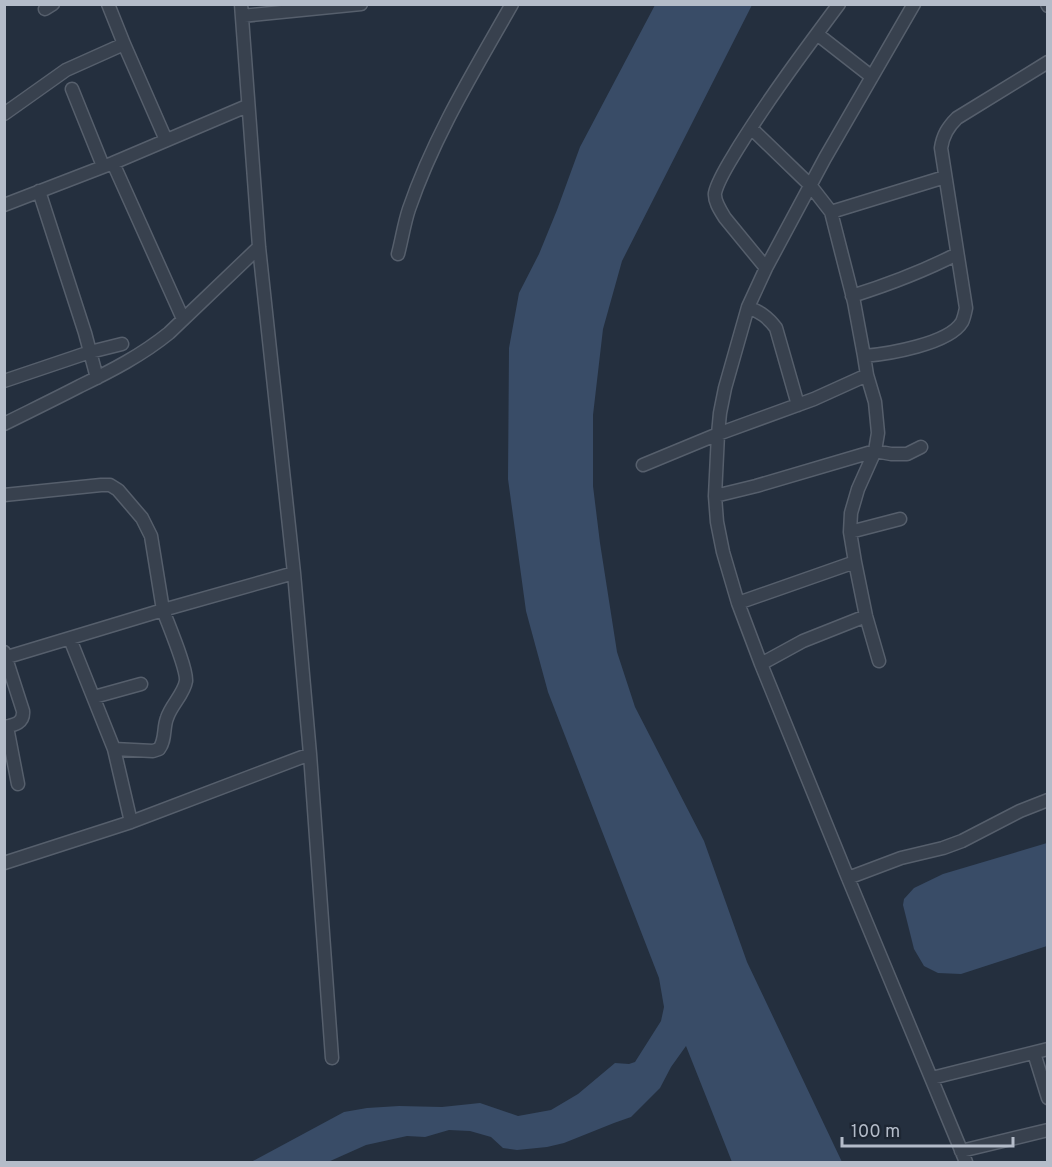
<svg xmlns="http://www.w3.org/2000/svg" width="1052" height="1167" viewBox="0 0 1052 1167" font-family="Overpass,sans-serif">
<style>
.water{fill:#394c67}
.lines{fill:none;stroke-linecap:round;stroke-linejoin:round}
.street-casing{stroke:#565f6c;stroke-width:15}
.street{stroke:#38414e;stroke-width:12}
</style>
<rect width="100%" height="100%" fill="#242f3e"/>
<path class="water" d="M 655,5 L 752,5 L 622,261 L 603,329 L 593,415 L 593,486 L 600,543 L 617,652 L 635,707 L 704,841 L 747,962 L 842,1162 L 732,1162 L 686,1046 L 671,1067 L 660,1088 L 631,1117 L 614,1123 L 564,1143 L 547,1147 L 517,1150 L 503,1148 L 491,1137 L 470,1131 L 449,1130 L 425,1137 L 407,1136 L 366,1145 L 328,1162 L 251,1162 L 344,1112 L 367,1108 L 399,1106 L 442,1107 L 480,1103 L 518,1116 L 551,1110 L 578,1094 L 615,1063 L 629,1064 L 635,1062 L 661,1021 L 664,1007 L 659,978 L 548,692 L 526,611 L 508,479 L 509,348 L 519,293 L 539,254 L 557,210 L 580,147 Z
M 1047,843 L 1047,946 L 961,974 L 938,973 L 924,966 L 914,949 L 903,905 L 904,899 L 914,888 L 943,874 Z"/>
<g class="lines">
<g class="street-casing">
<path id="street" d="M 108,4 L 124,44 L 166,140
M 241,4 L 259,247 L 294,573 L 310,754 L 332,1058
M 914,4 L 825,158 L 766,268 L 748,307 L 725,388 L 720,413 L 718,434 L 715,496 L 717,522 L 723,552 L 738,603 L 761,664 L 848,878 L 966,1162
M 1047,4 L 1048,6
M 45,9 L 53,4
M 242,16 L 361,4
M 817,34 L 872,77
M 72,89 L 103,166
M 4,114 L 66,70 L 124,44
M 751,128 L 810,185 L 831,212
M 113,163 L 183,319
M 39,191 L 85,333 L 97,378
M 4,205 L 113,163 L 247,106
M 398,254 C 402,239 404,224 409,209 C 434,136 474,71 512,4
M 766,268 L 725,218 C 720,210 714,201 715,193 C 718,179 731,160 738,148 C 769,98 804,51 839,4
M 852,296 C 890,284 922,272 957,254
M 748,307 C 760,312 768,317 776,328 L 798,405
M 864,356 C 888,354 949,344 962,322 C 964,318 965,313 966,308 L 941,148 C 943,135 948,127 957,118 L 1048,62
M 4,381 L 90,352 L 122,344
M 4,424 C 30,411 55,399 80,386 C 111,371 142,355 169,333 L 259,247
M 643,465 L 718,434 L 814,399 L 867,375
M 4,495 L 101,485 L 110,485 L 118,490 L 142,518 L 151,536 L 163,610 L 4,658
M 715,496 L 756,486 L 875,451 L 891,454 L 907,454 L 921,447
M 850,532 L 900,519
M 855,562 L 866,616 L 879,661
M 738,603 L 855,562 L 850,532 L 851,513 L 858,489 L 875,451 L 878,433 L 875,402 L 867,375 L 864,356 L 854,302 L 831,212 L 945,177
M 70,639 L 114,749 L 131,822
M 4,652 L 23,711 C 24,723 15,725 4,727
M 761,664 L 803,641 L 866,616
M 94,697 L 141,684
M 7,727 L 18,784
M 114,749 L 153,751 L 159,749 C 166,740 163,728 167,718 C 171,705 184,694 186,681 C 187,668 168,624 163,610 L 294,573
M 4,863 L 131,822 L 310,754
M 848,878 L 901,858 L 943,848 L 962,841 L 1020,811 L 1048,800
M 1034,1053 L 1048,1098
M 932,1078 L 1048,1049
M 961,1151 L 1048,1130"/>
</g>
<use href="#street" class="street"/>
</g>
<rect width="1052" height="1167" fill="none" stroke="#b4bcc9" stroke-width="12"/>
<path d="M842 1137v9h171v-9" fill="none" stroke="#b4bcc9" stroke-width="3"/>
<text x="851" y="1137" font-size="18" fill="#b4bcc9" stroke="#1d2633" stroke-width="4.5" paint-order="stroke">100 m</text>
</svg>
